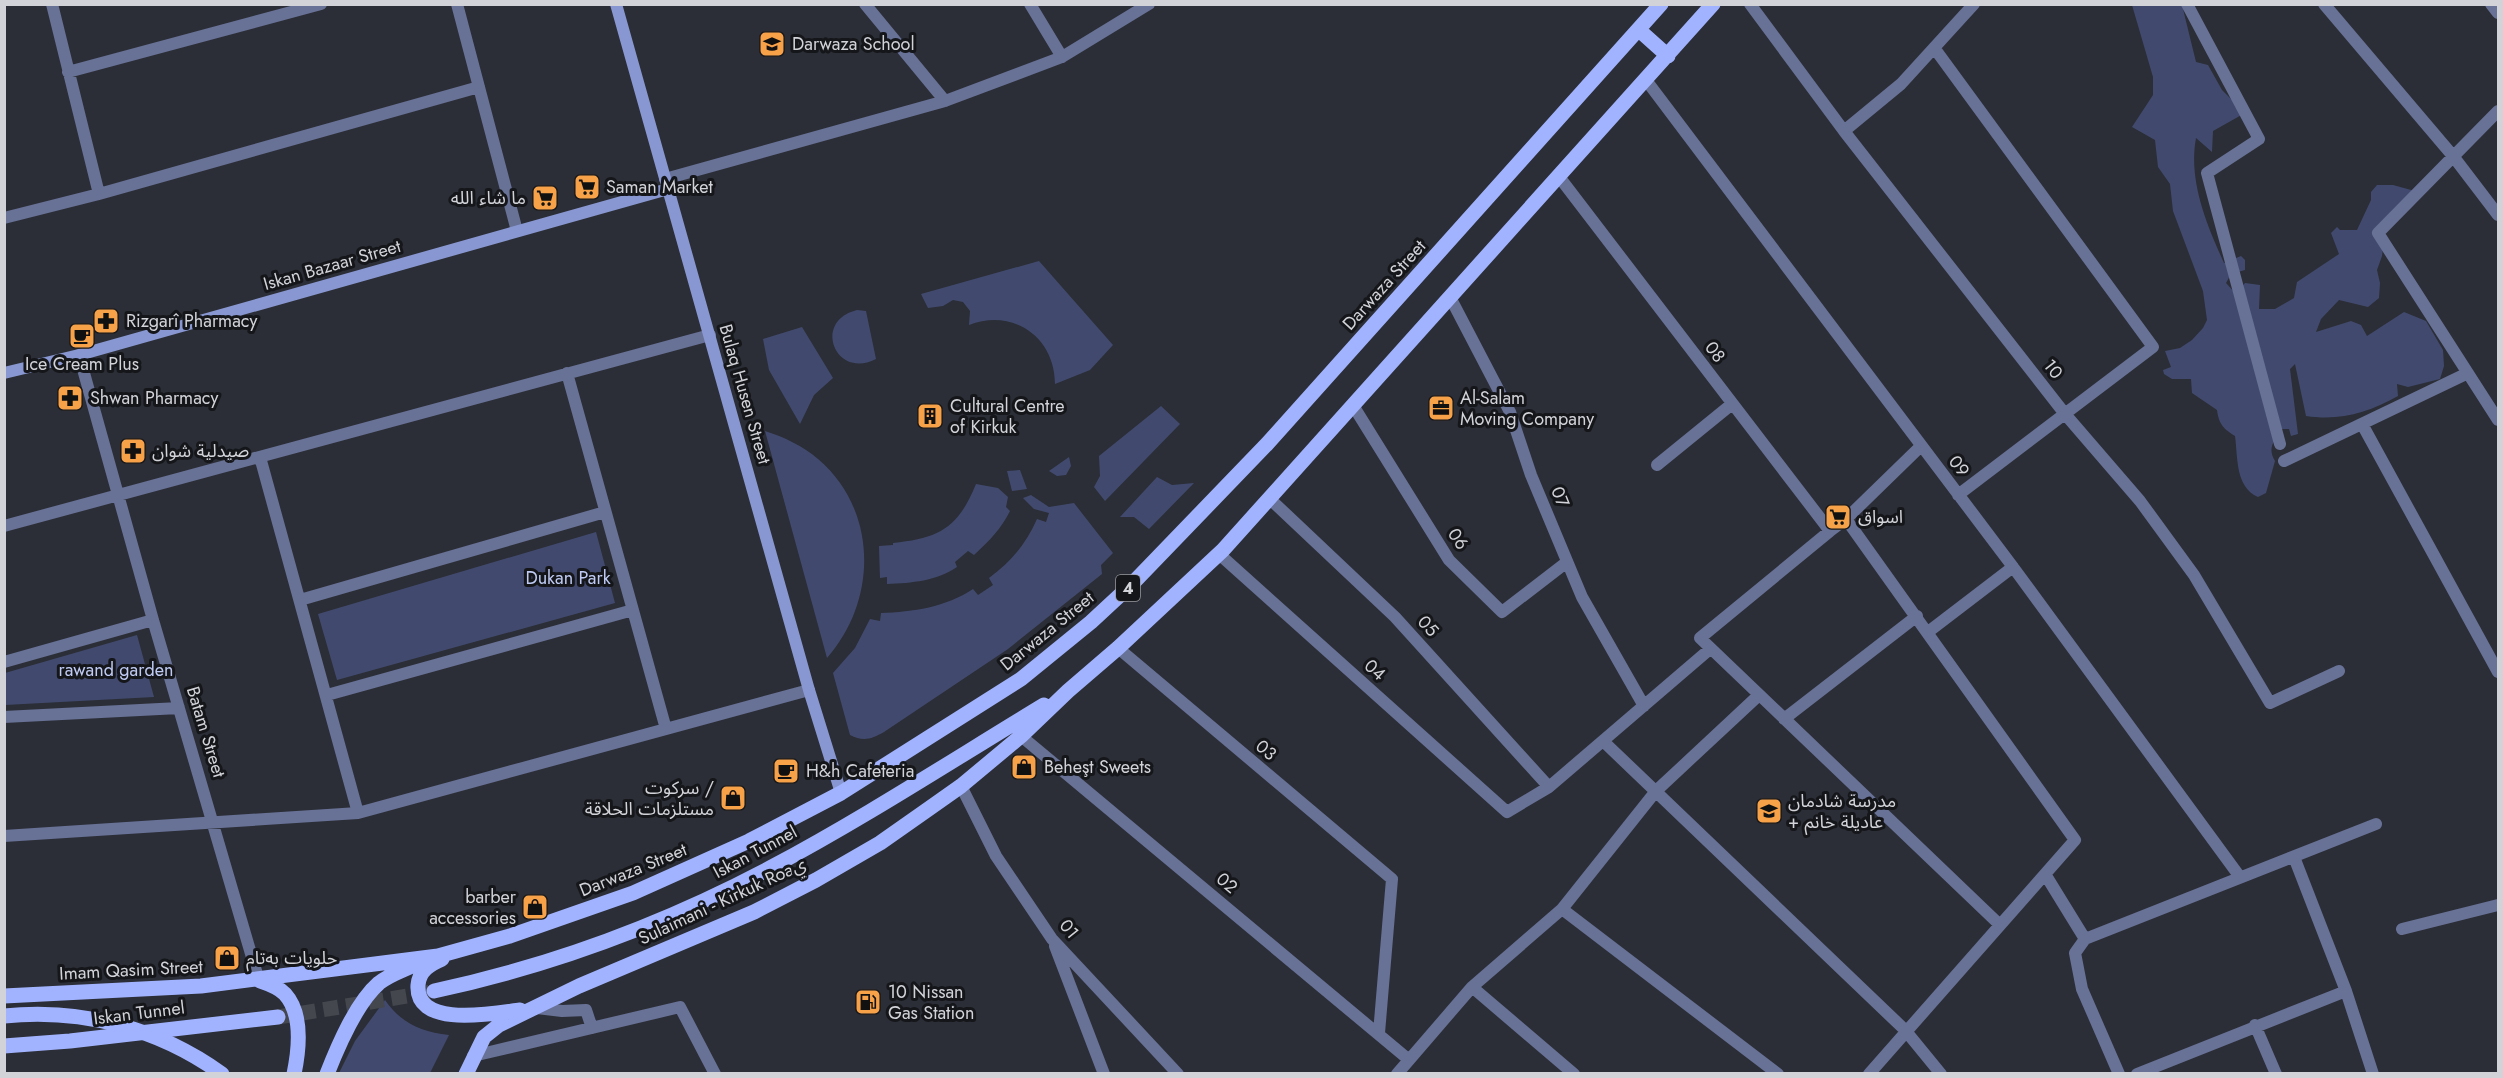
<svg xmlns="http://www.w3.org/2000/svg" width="2503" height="1078" viewBox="0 0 2503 1078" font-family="Jost,'Noto Sans Arabic',sans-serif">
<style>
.green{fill:#414a6e}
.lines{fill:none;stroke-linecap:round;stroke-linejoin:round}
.primary-tunnel{stroke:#44474e;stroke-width:15;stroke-dasharray:15 8;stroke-linecap:butt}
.street{stroke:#687196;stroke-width:12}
.secondary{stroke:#8897d1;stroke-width:12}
.primary{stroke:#a1b3ff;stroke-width:15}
.primary-bridge{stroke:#a1b3ff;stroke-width:15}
.labels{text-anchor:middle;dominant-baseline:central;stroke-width:6;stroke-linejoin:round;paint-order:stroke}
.shield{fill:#15161a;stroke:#999aa0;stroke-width:1.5}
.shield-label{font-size:16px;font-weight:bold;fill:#d2d3d9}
.poi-label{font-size:18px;fill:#d2d3d9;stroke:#15161a;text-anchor:start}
.street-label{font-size:18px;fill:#d2d3d9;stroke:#15161a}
.park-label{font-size:18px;fill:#bfcbf4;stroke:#15161a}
</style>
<rect width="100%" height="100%" fill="#2b2e36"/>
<path class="green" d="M 2132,5 L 2182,5 L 2196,62 L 2208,65 L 2222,90 L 2245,113 L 2213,131 L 2212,152 L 2196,138 C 2188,181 2207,225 2224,263 L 2241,256 L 2245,260 L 2245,270 L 2231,274 L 2226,283 L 2236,294 L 2245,283 L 2260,285 L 2259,309 L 2275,309 L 2294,298 L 2297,282 L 2339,254 L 2331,233 L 2337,227 L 2340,230 L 2357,230 L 2371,200 L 2371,192 L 2377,185 L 2393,185 L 2422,193 L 2385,231 L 2382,256 L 2377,270 L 2380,283 L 2379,298 L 2368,307 L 2339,300 L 2321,319 L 2316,332 L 2351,321 L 2361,325 L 2367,336 L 2404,312 L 2426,321 L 2443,350 L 2444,366 L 2440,379 L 2408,387 L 2397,384 L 2398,396 C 2368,413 2340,421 2306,416 L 2295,364 L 2290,369 L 2298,434 L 2291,436 L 2289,429 L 2282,429 C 2274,441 2267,448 2275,461 L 2266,493 L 2258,497 C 2235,487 2238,458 2235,436 C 2224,429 2219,425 2217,410 L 2192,393 L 2191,379 L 2172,379 L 2164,374 L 2163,370 L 2171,367 L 2165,351 L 2180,348 L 2192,340 L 2203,328 L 2207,320 L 2203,291 L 2173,211 L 2170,184 L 2158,167 L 2155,140 L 2132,127 L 2153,95 L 2153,77 Z
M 1039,261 L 1113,345 L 1090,370 L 1055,384 C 1055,337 1013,308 969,325 L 970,311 L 963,302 L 953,300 L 943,306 L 928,308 L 921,294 Z
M 857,310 L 866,311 L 876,359 C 835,380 812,321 857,310 Z
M 802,327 L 833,378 L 814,395 L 800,424 L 769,370 L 763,339 Z
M 1161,406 L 1180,424 L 1105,501 L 1094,487 L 1100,476 L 1099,456 Z
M 765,431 C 784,437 803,446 818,459 C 878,510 878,600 827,658 Z
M 1069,457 L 1071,466 L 1066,475 L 1057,476 L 1049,471 Z
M 1020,470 L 1027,489 L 1012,491 L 1007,471 Z
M 1157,477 L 1172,485 L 1194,483 L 1149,529 L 1134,517 L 1120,517 Z
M 976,484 L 998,488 L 1008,497 L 1006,507 L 1010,511 C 1001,529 989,541 974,555 L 968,551 L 955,562 L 957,567 C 936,581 912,583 887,584 L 887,577 L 880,578 L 879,546 L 893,545 L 893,543 C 940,538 958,528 976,484 Z
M 1031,495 L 1049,507 L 1074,503 L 1113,553 L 1101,565 L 1102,574 L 1008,649 L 884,732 C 872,739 863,742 850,735 L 833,673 L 855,648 L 870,619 L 880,621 L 881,613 C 913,612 946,607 973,589 L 978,595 L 993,585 L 989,578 C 1011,562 1026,544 1037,519 L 1046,522 L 1049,513 L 1034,509 L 1023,498 Z
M 596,532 L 615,603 L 337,680 L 318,614 Z
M 137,635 L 154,697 L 5,705 L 5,673 Z
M 385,1000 C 401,1023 421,1032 449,1035 L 430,1073 L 339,1073 L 355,1041 Z"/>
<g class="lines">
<path class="primary-tunnel" d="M 278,1017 L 432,992"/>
<path class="street" d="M 52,4 L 99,194
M 457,4 L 517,231
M 865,4 L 945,101
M 1030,4 L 1062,57
M 1750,4 L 1844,131 L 2065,414 L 2140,501 L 2194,575 L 2270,703 L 2339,671
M 2187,4 L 2259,139 L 2207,173 L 2280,444
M 2324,4 L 2453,156 L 2498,215
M 2491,4 L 2498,13
M 1935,49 L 2153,347 L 1958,495
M 68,72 L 321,4
M 1646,80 L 2013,567 L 2240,877
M 2498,111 L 2378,233 L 2498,420
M 1844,131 L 1901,84 L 1974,4
M 1560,178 L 1830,531 L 1846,519 L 1921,446
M 665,179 L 945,101 L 1062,57 L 1149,4
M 4,218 L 99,194 L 479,87
M 1451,299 L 1510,412 L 1531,475 L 1582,597 L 1644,706
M 79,355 L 153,620 L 259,981
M 567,373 L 666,729
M 1354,407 L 1449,560 L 1502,612 L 1567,562
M 2362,424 L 2498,672
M 260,457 L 358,813
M 2284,461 L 2468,373
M 1657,465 L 1732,404
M 1270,499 L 1395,617 L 1549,787
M 1846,519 L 2075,840 L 1869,1074
M 4,526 L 710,335
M 1830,531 L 1700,638 L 2000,925
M 1219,554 L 1507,812 L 1549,787 L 1710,649
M 300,600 L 605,512
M 1928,632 L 2013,567
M 1118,648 L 1392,879 L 1379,1033
M 4,662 L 153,620
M 327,695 L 633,610
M 4,717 L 179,708
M 1784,719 L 1917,616
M 1021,736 L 1408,1059
M 1603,741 L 1905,1030 L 1941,1074
M 961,786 L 996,856 L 1052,939 L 1178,1074
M 4,836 L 358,813 L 809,690
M 2294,857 L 2346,991 L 2373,1074
M 2045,874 L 2085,939
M 1562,909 L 1778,1074
M 2402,929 L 2498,905
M 1055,946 L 1104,1074
M 1472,987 L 1574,1074
M 537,1008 L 562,1011 L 586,1010 L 592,1028
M 2255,1025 L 2276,1074
M 473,1056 L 680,1007 L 715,1074
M 1397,1074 L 1472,987 L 1562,909 L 1656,791 L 1759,695
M 2119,1074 L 2082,989 L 2075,953 L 2085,939 L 2376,824
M 2137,1074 L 2346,991"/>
<path class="secondary" d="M 616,4 L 809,690 L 841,793
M 4,373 L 79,355 L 668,189"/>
<path class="primary" d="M 1639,30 L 1668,56
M 442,959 C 430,964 419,971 418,985 C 415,1029 495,1013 520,1010
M 260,981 C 269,984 278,987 285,994 C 303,1014 299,1050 294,1074
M 434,991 C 551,966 664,924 770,868 C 864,818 953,760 1044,705
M 4,996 L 201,986 L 438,956 L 510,936 L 633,893 L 749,841 L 841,793 L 1021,679 L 1091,622 L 1132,584 L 1267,444 L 1661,4
M 4,1046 L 70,1041 L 278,1017
M 327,1074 C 338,1046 356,1003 379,983 C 389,975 401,971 412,966
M 466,1074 L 484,1037 L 499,1025 L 579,986 L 754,912 L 816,880 L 880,843 L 927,810 L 961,786 L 1021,736 L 1068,691 L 1118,648 L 1223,550 L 1713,4"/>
<path class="primary-bridge" d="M 4,1016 C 82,1008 158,1028 222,1074"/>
</g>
<defs>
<g id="school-square" transform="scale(1.35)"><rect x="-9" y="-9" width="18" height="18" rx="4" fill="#f7a149" stroke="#15161a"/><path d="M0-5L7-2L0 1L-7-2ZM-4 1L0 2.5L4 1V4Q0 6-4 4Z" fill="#111"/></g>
<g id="supermarket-square" transform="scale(1.35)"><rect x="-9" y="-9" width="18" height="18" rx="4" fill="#f7a149" stroke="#15161a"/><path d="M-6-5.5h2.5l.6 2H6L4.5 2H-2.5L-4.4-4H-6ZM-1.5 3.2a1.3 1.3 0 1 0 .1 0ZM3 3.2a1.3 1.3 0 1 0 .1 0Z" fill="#111"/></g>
<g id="pharmacy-square" transform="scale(1.35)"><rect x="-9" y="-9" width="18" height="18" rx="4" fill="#f7a149" stroke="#15161a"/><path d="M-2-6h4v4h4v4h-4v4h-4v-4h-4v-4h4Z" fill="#111"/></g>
<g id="cafe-square" transform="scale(1.35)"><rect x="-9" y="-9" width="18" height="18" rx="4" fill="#f7a149" stroke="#15161a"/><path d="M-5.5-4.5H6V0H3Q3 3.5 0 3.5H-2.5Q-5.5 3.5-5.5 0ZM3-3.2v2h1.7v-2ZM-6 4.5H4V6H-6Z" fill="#111"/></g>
<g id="office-square" transform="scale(1.35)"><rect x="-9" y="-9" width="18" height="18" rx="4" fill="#f7a149" stroke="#15161a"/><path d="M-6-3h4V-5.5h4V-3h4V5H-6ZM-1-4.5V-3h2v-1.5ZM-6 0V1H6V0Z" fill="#111"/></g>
<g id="building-square" transform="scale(1.35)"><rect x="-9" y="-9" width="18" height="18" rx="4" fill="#f7a149" stroke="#15161a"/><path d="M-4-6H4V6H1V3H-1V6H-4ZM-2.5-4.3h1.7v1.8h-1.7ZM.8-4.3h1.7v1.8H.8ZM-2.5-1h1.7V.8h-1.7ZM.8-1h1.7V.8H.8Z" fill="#111"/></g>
<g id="shop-square" transform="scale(1.35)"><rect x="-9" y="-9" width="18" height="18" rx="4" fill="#f7a149" stroke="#15161a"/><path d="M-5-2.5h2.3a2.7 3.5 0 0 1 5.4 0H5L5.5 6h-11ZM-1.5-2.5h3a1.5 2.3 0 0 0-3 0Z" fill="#111"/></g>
<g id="fuel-square" transform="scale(1.35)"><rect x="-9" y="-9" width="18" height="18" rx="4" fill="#f7a149" stroke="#15161a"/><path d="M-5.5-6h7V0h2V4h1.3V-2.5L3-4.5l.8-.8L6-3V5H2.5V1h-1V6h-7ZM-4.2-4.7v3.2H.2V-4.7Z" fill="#111"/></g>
</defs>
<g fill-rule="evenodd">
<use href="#school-square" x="772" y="44"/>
<use href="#supermarket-square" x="587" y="187"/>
<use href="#supermarket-square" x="545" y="198"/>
<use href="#pharmacy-square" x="106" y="321"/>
<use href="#cafe-square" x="82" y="336"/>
<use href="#pharmacy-square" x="70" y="398"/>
<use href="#office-square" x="1441" y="408"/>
<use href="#building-square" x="930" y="416"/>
<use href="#pharmacy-square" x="133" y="451"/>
<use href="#supermarket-square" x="1838" y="517"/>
<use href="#shop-square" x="1024" y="767"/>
<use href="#cafe-square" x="786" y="771"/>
<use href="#shop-square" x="733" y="798"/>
<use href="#school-square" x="1769" y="811"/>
<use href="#shop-square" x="535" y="907"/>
<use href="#shop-square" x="227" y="958"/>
<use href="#fuel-square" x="868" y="1002"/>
</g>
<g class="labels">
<rect class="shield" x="1116" y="575" width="24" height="26" rx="4.5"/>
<g class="shield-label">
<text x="1128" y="588">4</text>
</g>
<g class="poi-label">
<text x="792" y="44">Darwaza School</text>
<text x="606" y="187">Saman Market</text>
<text x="526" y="198" text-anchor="end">ما شاء الله</text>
<text x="126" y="321">Rizgarî Pharmacy</text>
<text x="82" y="364" text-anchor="middle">Ice Cream Plus</text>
<text x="90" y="398">Shwan Pharmacy</text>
<text x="1460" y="398">Al-Salam<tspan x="1460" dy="21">Moving Company</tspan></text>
<text x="950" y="406">Cultural Centre<tspan x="950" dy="21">of Kirkuk</tspan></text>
<text x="152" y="451">صيدلية شوان</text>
<text x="1858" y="517">اسواق</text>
<text x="1044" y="767">Beheşt Sweets</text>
<text x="806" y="771">H&amp;h Cafeteria</text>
<text x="714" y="788" text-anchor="end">سركوت /<tspan x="714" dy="21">مستلزمات الحلاقة</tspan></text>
<text x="1788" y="801">مدرسة شادمان<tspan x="1788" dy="21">+ عاديلة خانم</tspan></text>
<text x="516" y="897" text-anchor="end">barber<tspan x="516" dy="21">accessories</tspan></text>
<text x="246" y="958">حلویات بەتام</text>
<text x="888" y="992">10 Nissan<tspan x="888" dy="21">Gas Station</tspan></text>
</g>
<g class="street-label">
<text transform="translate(332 265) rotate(-16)">Iskan Bazaar Street</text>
<text transform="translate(1384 285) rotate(-48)">Darwaza Street</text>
<text transform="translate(1715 352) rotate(53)">08</text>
<text transform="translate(2053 369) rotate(52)">10</text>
<text transform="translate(745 394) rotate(74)">Bulaq Husen Street</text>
<text transform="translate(1959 466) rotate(53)">09</text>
<text transform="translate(1560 497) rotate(68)">07</text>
<text transform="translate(1458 539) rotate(56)">06</text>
<text transform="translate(1428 626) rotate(48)">05</text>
<text transform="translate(1047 631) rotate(-39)">Darwaza Street</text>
<text transform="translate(1375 670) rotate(42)">04</text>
<text transform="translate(206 732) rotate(73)">Batam Street</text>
<text transform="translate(1266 750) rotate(40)">03</text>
<text transform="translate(755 852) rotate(-28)">Iskan Tunnel</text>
<text transform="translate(633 870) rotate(-22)">Darwaza Street</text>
<text transform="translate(1227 883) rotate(40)">02</text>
<text transform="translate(722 901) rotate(-25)">Sulaimani - Kirkuk Roaي</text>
<text transform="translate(1069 929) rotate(51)">01</text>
<text transform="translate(131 970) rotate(-3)">Imam Qasim Street</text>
<text transform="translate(139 1013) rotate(-7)">Iskan Tunnel</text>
</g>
<g class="park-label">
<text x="568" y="578">Dukan Park</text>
<text x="116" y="670">rawand garden</text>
</g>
</g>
<rect width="2503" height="1078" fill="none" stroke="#d2d3d9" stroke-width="12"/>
</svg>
